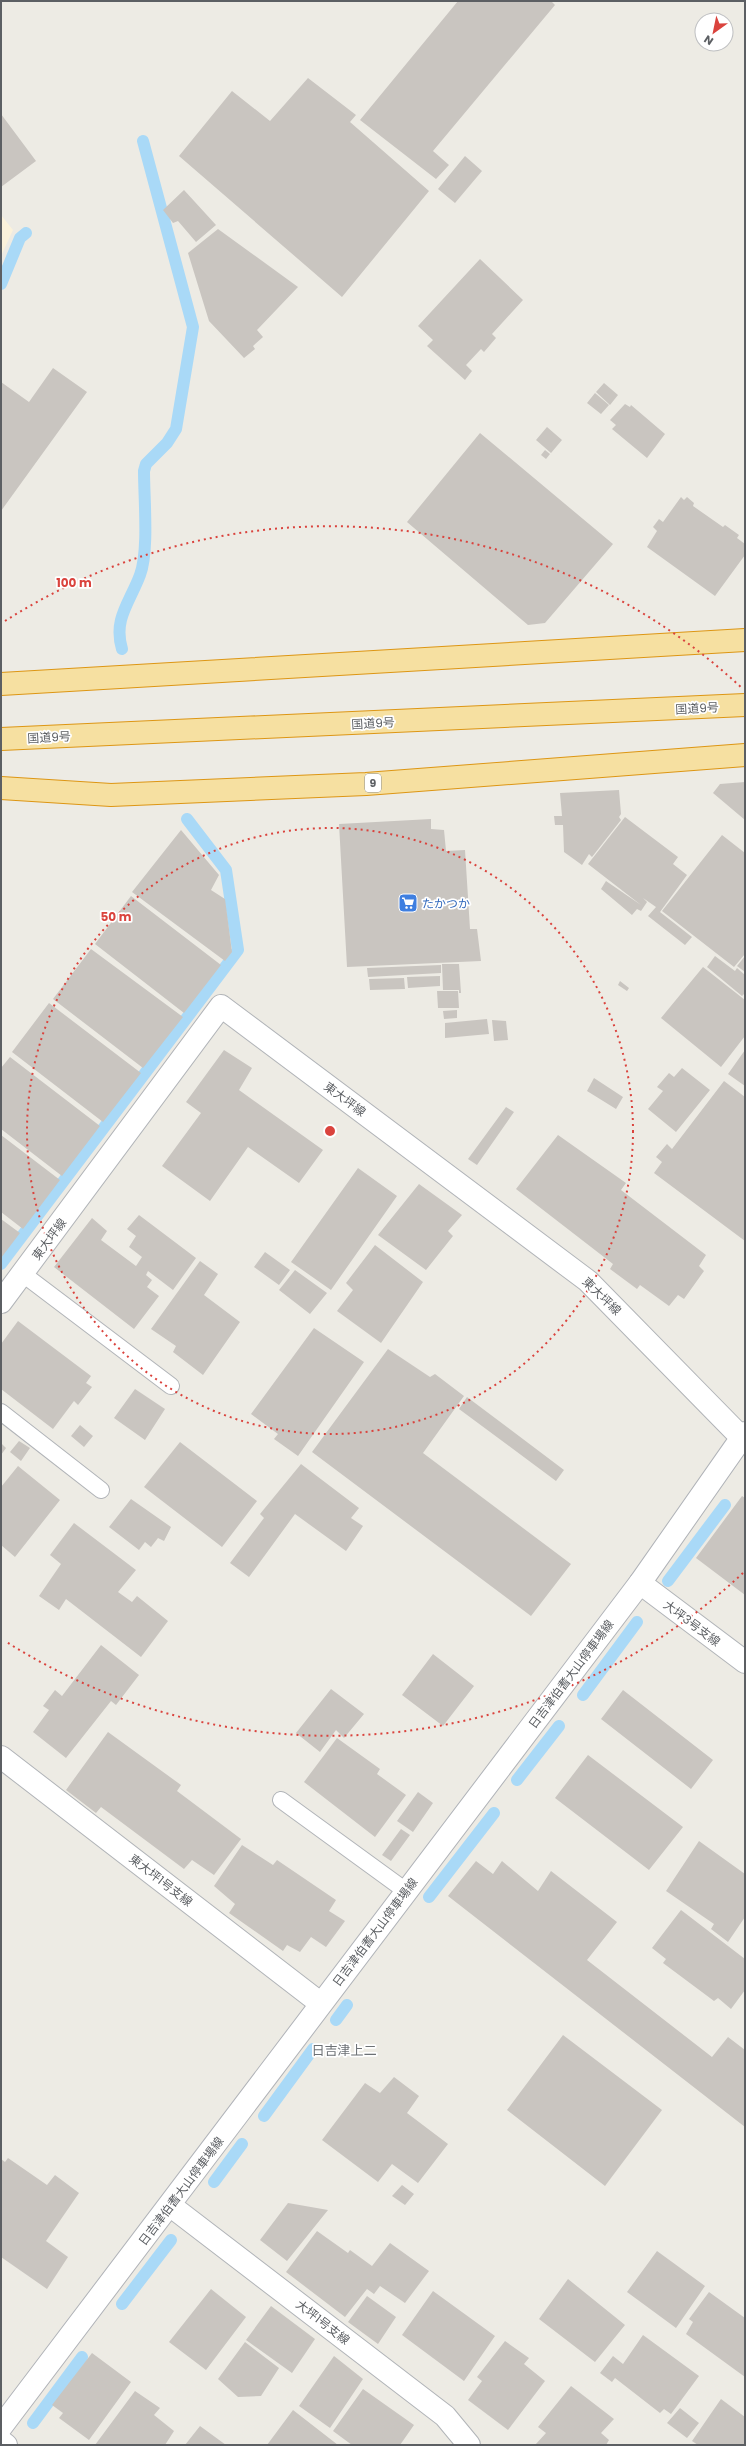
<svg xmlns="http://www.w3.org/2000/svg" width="746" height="2446" viewBox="0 0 746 2446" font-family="Poppins,'Noto Sans JP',sans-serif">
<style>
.commercial{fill:#fbf2db}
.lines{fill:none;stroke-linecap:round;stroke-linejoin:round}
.stream{stroke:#a9d9f7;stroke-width:12}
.building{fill:#c9c5c0}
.service-casing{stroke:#b1b4b8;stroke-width:18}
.minor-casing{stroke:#b1b4b8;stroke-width:24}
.secondary-casing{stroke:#b0b3b8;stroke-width:24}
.trunk-casing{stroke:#dd9614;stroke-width:24}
.service{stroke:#fff;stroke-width:16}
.minor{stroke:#fff;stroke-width:22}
.secondary{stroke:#fff;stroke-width:22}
.trunk{stroke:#f6e0a1;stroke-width:22}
.ring{fill:none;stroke:#da433d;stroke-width:2;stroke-dasharray:2 4}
.labels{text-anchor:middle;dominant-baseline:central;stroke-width:3.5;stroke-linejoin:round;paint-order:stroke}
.shield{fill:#fff;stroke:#8d8f92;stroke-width:1}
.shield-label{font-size:11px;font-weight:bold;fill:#5c5f63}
.street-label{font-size:12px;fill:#5c5f63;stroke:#fff}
.shop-label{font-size:12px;fill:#366cbe;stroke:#fff;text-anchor:start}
.neighbourhood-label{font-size:13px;fill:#6d7175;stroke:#fff}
.centre{fill:#da433d;stroke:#fff;stroke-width:2}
.ring-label{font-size:12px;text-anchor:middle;font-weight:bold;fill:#da433d;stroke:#fff;stroke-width:3.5;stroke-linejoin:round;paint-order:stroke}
</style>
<rect width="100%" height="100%" fill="#edebe4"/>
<path class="commercial" d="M 1,215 L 13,230 L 1,256 Z"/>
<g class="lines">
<path class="stream" d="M 1,284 L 20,238 L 26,233
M 122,649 C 113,619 130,602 140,575 C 149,551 144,499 144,471 L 146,464 L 167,443 L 176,429 L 193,327 L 143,141
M 1,1264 L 238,950 L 226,870 L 187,819
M 668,1581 L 725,1505
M 583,1695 L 637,1622
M 517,1780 L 559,1726
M 429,1897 L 494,1813
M 336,2020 L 347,2005
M 264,2116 L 313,2049
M 214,2182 L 242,2144
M 122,2304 L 171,2240
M 33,2423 L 82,2357"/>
</g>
<path class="building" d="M 458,1 L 551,1 L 555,5 L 433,151 L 449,165 L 436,179 L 360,120 Z
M 308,78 L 356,115 L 350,122 L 429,191 L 342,297 L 179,156 L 232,91 L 270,121 Z
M 1,114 L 36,161 L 1,187 Z
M 465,156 L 482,171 L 455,203 L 438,189 Z
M 184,190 L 216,225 L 196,242 L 178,221 L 173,223 L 163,210 Z
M 218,229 L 298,287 L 257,330 L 263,337 L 253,346 L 255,349 L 244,358 L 209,321 L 188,253 Z
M 480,259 L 523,300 L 492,334 L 496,338 L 484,352 L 481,349 L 466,365 L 472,371 L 465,380 L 427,346 L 433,340 L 418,326 Z
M 53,368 L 87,392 L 1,511 L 1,382 L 29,402 Z
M 604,383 L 618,395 L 610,405 L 596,392 Z
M 595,393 L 609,405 L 601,414 L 587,403 Z
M 625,404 L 630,407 L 631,405 L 665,434 L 647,458 L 612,429 L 616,425 L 610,420 Z
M 547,427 L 562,440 L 551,453 L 536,440 Z
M 480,433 L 613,544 L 545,623 L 528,625 L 407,522 Z
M 545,450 L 550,454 L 546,459 L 541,455 Z
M 681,497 L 684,500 L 687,497 L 694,503 L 693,506 L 723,527 L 725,525 L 739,535 L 737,538 L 745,544 L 745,555 L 715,596 L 647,547 L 657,531 L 653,527 L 659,519 L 663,522 Z
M 745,782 L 745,820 L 713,793 L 720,784 Z
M 619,790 L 621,814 L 619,817 L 621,820 L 592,857 L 589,854 L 582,865 L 564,852 L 563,825 L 555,825 L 554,816 L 562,816 L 560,793 Z
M 625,817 L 678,857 L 673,864 L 687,875 L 660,912 L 692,937 L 685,945 L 648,916 L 656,907 L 643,898 L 645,900 L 642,903 L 645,900 L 647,902 L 641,911 L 637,909 L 632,915 L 601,889 L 606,881 L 641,905 L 588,864 Z
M 431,819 L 431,829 L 444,830 L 446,851 L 465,850 L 470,929 L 477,929 L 481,961 L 347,967 L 339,824 Z
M 181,830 L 219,875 L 211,890 L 225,899 L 232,952 L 225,961 L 132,892 Z
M 722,835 L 745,853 L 745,954 L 734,967 L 662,911 Z
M 131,896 L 221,965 L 184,1013 L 95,944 Z
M 91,949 L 183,1017 L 143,1068 L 53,999 Z
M 715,956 L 735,971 L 737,968 L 745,975 L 745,993 L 742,996 L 707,967 Z
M 745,956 L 745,972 L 737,966 Z
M 442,964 L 459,964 L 461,993 L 459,993 L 459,990 L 443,990 Z
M 441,965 L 441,973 L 368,977 L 367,968 Z
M 703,967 L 745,1000 L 745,1036 L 721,1067 L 661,1018 Z
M 440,976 L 440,986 L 408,988 L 407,977 Z
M 404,978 L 405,989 L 370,990 L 369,979 Z
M 620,981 L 629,988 L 627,991 L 618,985 Z
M 437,991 L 458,991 L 459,1008 L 438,1008 Z
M 49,1003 L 141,1073 L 103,1122 L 12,1052 Z
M 457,1010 L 457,1018 L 444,1019 L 443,1011 Z
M 487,1019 L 489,1034 L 445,1038 L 445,1023 Z
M 492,1020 L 506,1021 L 508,1040 L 494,1041 Z
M 224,1050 L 252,1068 L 239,1090 L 323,1150 L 299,1183 L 248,1147 L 210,1201 L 162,1166 L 201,1113 L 186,1102 Z
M 745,1050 L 745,1086 L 728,1074 Z
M 10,1057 L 100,1126 L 62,1176 L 1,1129 L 1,1068 Z
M 682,1068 L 710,1090 L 676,1132 L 648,1109 L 663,1091 L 657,1087 L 669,1073 L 674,1077 Z
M 594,1078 L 623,1097 L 616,1109 L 587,1091 Z
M 724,1081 L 745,1097 L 745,1241 L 654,1173 L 662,1162 L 656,1157 L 667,1144 L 672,1149 Z
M 506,1107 L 514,1112 L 477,1165 L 468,1159 Z
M 1,1135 L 60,1180 L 23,1229 L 1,1212 Z
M 558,1135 L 626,1183 L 621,1190 L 706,1255 L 699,1266 L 704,1271 L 684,1299 L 678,1295 L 669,1306 L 640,1285 L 637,1289 L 610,1269 L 613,1264 L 516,1189 Z
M 358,1168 L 397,1196 L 331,1290 L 291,1262 Z
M 419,1184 L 462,1215 L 448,1231 L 453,1236 L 426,1270 L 378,1235 Z
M 139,1215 L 196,1258 L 173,1290 L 148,1271 L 146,1275 L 152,1280 L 147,1287 L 159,1296 L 134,1329 L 54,1267 L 92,1218 L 107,1231 L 101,1240 L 136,1266 L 142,1257 L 129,1247 L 136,1236 L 127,1229 Z
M 1,1219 L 20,1233 L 1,1258 Z
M 375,1245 L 423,1282 L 381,1343 L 337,1311 L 353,1290 L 346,1283 Z
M 265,1252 L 290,1270 L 279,1285 L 254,1267 Z
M 200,1261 L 218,1274 L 204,1295 L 240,1322 L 203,1375 L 173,1352 L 176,1346 L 151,1329 Z
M 295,1270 L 327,1293 L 310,1314 L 279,1290 Z
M 18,1321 L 91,1376 L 86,1383 L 92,1387 L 78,1405 L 74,1401 L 53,1429 L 1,1389 L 1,1344 Z
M 314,1328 L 364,1362 L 298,1456 L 274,1439 L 278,1434 L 251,1414 Z
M 388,1349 L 430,1377 L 435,1374 L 464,1396 L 423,1453 L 571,1564 L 531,1616 L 312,1452 Z
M 135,1389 L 165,1409 L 145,1440 L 114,1418 Z
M 467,1397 L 564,1470 L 556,1481 L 459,1409 Z
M 80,1425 L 93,1436 L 84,1447 L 71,1436 Z
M 19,1441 L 30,1448 L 21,1461 L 10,1452 Z
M 180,1442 L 257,1501 L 222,1547 L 144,1487 Z
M 1,1443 L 6,1448 L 1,1455 Z
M 301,1464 L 359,1508 L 351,1518 L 363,1526 L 346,1551 L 295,1514 L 249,1577 L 230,1563 L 264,1518 L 260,1514 Z
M 18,1466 L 60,1500 L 15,1557 L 1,1545 L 1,1487 Z
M 742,1496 L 745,1498 L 745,1595 L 696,1558 Z
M 131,1499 L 171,1527 L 164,1541 L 158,1538 L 151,1547 L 145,1542 L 139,1550 L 109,1527 Z
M 74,1523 L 136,1570 L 118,1592 L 132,1602 L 137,1596 L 168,1621 L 141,1657 L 66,1599 L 59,1610 L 39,1596 L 61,1564 L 50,1555 Z
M 101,1645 L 139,1675 L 116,1705 L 111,1701 L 66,1758 L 33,1732 L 49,1710 L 43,1706 L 55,1690 L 62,1696 Z
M 433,1654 L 474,1686 L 443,1726 L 402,1695 Z
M 331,1689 L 364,1714 L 344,1738 L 336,1730 L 320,1752 L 296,1733 Z
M 623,1690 L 713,1760 L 691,1789 L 601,1719 Z
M 108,1732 L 181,1785 L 177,1791 L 241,1839 L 214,1875 L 192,1860 L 184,1869 L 101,1807 L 96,1813 L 66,1790 Z
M 337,1738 L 380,1769 L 377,1774 L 406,1795 L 375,1837 L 304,1782 Z
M 588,1755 L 683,1827 L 649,1870 L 555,1798 Z
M 418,1792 L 433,1803 L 413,1832 L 397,1821 Z
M 401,1829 L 410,1835 L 391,1861 L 382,1855 Z
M 699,1841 L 745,1874 L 745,1917 L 728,1942 L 711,1929 L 714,1924 L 666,1891 Z
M 242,1845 L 273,1865 L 277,1860 L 336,1900 L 329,1911 L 345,1921 L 326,1947 L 311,1937 L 300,1952 L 287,1945 L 283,1951 L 229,1913 L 235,1904 L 214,1886 Z
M 476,1861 L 493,1874 L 502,1861 L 538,1891 L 551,1871 L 617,1922 L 587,1960 L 712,2057 L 728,2037 L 745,2050 L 745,2127 L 448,1896 Z
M 681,1910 L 745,1959 L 745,1990 L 731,2009 L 718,1998 L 714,2001 L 663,1963 L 666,1959 L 652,1948 Z
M 563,2035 L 662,2110 L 605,2186 L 507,2110 Z
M 394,2077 L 419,2096 L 407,2113 L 448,2144 L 418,2183 L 392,2164 L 378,2182 L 322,2140 L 365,2083 L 380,2093 Z
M 8,2158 L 47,2185 L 55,2175 L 79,2193 L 46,2241 L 68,2257 L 47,2289 L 1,2257 L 1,2159 L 5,2162 Z
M 402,2185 L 414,2194 L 405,2205 L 392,2196 Z
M 288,2203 L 328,2210 L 287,2261 L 260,2240 Z
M 317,2231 L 348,2253 L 350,2250 L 372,2266 L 390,2243 L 429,2271 L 405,2303 L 380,2286 L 374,2294 L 367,2289 L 345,2317 L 286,2272 Z
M 657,2251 L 705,2286 L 676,2328 L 627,2292 Z
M 568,2279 L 625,2325 L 595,2362 L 539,2319 Z
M 211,2289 L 246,2317 L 206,2370 L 169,2342 Z
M 433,2291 L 495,2336 L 464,2381 L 402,2335 Z
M 709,2292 L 745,2318 L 745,2377 L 686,2334 L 693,2322 L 689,2319 Z
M 367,2296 L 396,2317 L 378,2344 L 348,2322 Z
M 271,2306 L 315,2339 L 292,2373 L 246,2340 Z
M 643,2335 L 699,2376 L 671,2414 L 664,2409 L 660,2413 L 615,2378 L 612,2382 L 600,2373 L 613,2356 L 623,2364 Z
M 505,2341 L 529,2358 L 524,2364 L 545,2381 L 508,2430 L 468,2400 L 482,2381 L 477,2377 Z
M 245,2342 L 279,2368 L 261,2396 L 238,2397 L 218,2379 Z
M 92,2353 L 131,2382 L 89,2440 L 59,2418 L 63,2413 L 52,2405 Z
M 334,2356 L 363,2379 L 330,2428 L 299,2406 Z
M 571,2386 L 614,2419 L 601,2433 L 609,2440 L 606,2445 L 535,2445 L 546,2433 L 538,2427 Z
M 363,2389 L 414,2425 L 400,2445 L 352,2445 L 333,2431 Z
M 135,2391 L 160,2408 L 154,2415 L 174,2431 L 165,2445 L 95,2445 Z
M 721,2399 L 745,2417 L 745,2445 L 698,2445 L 692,2441 Z
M 680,2408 L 699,2423 L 687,2438 L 667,2423 Z
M 293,2410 L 338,2445 L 267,2445 Z
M 200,2426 L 226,2445 L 185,2445 Z"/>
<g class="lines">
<g class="service-casing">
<path id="service" d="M 23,1274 L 171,1386
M 1,1412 L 101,1490
M 281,1800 L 406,1891"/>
</g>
<g class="minor-casing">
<path id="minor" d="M 1,1302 L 221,1006 L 588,1281 L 742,1438
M 640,1583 L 745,1662
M 1,1757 L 320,2003
M 171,2206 L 445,2416 L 469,2445
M 1,2441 L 6,2445"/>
</g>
<g class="secondary-casing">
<path id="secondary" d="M 1,2427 L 640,1583 L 745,1433"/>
</g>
<g class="trunk-casing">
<path id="trunk" d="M 1,684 L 745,640
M 1,739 L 745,705
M 1,788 L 111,795 L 366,784 L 745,755"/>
</g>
<use href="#service" class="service"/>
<use href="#minor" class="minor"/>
<use href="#secondary" class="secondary"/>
<use href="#trunk" class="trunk"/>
</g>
<g class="ring">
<circle cx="330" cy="1131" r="303"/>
<path d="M743 1573A605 605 0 0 1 5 1641M5 621A605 605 0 0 1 743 689"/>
</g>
<defs>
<g id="supermarket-square" transform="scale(1)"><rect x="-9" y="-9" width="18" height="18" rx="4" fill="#3f7fe0" stroke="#fff"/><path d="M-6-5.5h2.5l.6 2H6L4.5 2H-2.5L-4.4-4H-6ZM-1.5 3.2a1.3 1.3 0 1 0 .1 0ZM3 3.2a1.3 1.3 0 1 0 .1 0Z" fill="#fff"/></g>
</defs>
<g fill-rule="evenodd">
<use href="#supermarket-square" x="408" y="903"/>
</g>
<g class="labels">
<rect class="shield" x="365" y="774" width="16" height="18" rx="3"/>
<g class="shield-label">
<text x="373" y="783">9</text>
</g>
<g class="street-label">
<text transform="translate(697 708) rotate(-3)">国道9号</text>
<text transform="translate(373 723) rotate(-3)">国道9号</text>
<text transform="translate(49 737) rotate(-3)">国道9号</text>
<text transform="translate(345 1099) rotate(37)">東大坪線</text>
<text transform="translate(49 1239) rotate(-53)">東大坪線</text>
<text transform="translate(602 1296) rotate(44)">東大坪線</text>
<text transform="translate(692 1623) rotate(37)">大坪3号支線</text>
<text transform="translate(571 1674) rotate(-53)">日吉津伯耆大山停車場線</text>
<text transform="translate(161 1880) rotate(38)">東大坪1号支線</text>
<text transform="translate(375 1932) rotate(-53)">日吉津伯耆大山停車場線</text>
<text transform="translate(181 2191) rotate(-53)">日吉津伯耆大山停車場線</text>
<text transform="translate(323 2322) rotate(38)">大坪1号支線</text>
</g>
<g class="shop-label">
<text x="422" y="903">たかつか</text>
</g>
<g class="neighbourhood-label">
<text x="344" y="2050">日吉津上二</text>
</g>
</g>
<circle cx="330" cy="1131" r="6" class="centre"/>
<g class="ring-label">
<text x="74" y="587">100 m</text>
<text x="116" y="921">50 m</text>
</g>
<rect width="746" height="2446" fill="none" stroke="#5c5f63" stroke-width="4"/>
<g transform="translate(714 32) rotate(213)"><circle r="19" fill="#ffffff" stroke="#bebfc1"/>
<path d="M0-3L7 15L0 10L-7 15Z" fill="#da433d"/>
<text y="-6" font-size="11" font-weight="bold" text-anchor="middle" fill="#5c5f63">N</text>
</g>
</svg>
